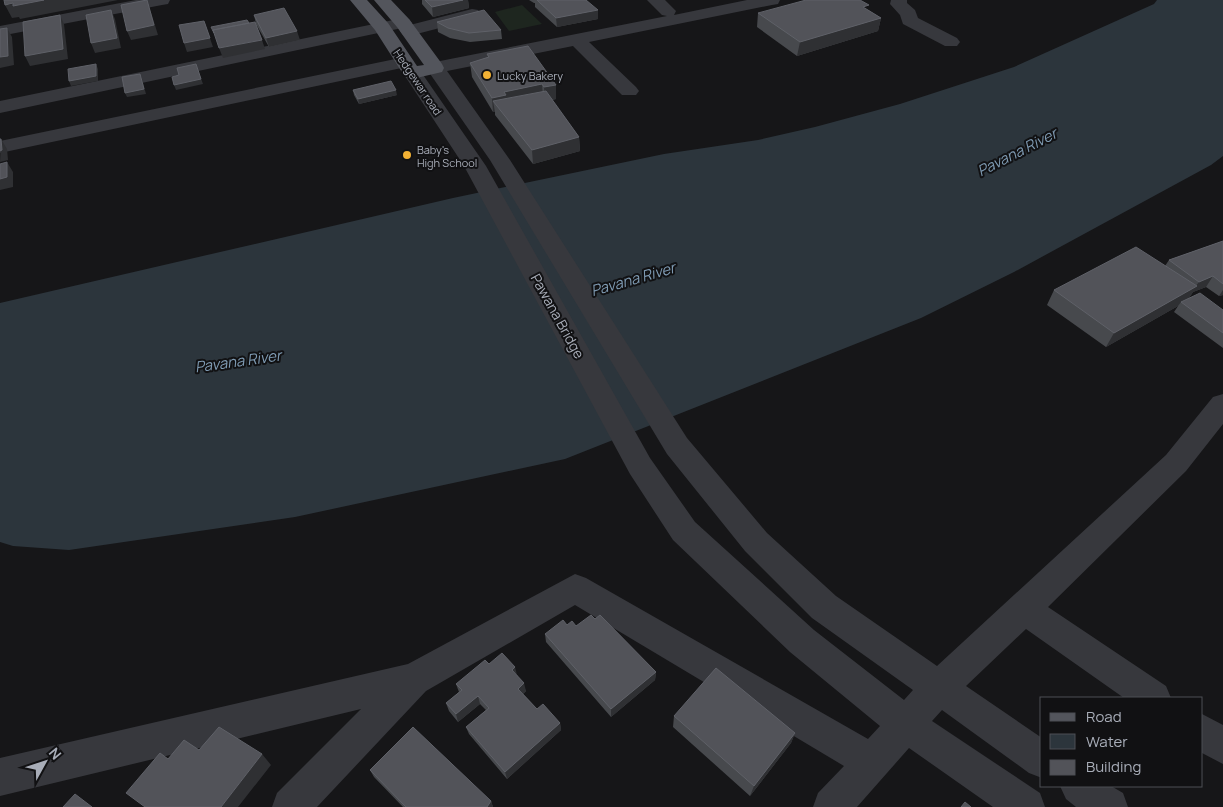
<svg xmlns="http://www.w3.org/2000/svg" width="1223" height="807" viewBox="0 0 1223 807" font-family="Manrope,sans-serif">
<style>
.green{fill:#1e261f}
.water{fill:#2c353c}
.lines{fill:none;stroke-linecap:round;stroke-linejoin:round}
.minor{fill:#37383d;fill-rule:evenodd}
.major{fill:#53555c;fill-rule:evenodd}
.wall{fill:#47494d}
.shaded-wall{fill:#2f3033}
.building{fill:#525359;stroke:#5f6168}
.poi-dot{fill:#f2b134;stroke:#111113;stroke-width:2}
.labels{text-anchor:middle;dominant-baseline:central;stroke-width:4;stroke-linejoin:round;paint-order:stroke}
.far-poi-label{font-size:11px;fill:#a8adb8;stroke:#111113;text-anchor:start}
.far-street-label{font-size:11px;fill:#a8adb8;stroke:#111113}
.street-label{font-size:14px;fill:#a8adb8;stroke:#111113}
.water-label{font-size:15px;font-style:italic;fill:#7f9bb3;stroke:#111113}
</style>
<rect width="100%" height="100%" fill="#161618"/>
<path class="green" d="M 522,5 L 542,24 L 509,31 L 495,12 Z"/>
<path class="water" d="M 1157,0 L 1223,0 L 1223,156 L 1211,165 L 1014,272 L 921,318 L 565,459 L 295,517 L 69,550 L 13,546 L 0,542 L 0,303 L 453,198 L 664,154 L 758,140 L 815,127 L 900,104 L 1014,67 L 1154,4 Z"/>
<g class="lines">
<path class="minor" d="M 136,0 L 170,0 L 168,4 L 162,5 L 0,36 L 0,26 Z
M 647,0 L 665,0 L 676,11 L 674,15 L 747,0 L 780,0 L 778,4 L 772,5 L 589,42 L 636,87 L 639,91 L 636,95 L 622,95 L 573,46 L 447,71 L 510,160 L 687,438 L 767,533 L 836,596 L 937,666 L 1166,455 L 1213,397 L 1223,394 L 1223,424 L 1186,471 L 1048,607 L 1166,686 L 1171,698 L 1124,698 L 1026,629 L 966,686 L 1042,738 L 1042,778 L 1029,773 L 942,710 L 932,721 L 1040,793 L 1045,807 L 993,807 L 909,748 L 857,807 L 813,807 L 818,793 L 844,766 L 575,605 L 426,691 L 317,807 L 272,807 L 277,793 L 361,709 L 0,796 L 0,758 L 408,664 L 575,574 L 586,578 L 868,739 L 880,726 L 790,652 L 673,540 L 630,474 L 464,166 L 403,73 L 405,69 L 419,69 L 486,166 L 650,458 L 695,522 L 814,630 L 904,700 L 913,690 L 812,618 L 745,551 L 667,454 L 490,160 L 426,68 L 428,64 L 435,62 L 667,16 L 662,15 Z
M 891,0 L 907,0 L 907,3 L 915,10 L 918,18 L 957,38 L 960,42 L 957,46 L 945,46 L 903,24 L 900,15 L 890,4 Z
M 472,9 L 478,10 L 481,14 L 478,18 L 409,36 L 403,35 L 400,31 L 402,28 L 0,113 L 0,101 L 403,18 L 409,19 L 412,23 L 410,25 Z
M 405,57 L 411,58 L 414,62 L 411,66 L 0,153 L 0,141 Z
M 1202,714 L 1223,725 L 1223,764 L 1202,753 Z
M 1060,786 L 1111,786 L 1123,793 L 1128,807 L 1076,807 L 1066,799 Z"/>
<path class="major" d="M 350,0 L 367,0 L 388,23 L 417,66 L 424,65 L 397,27 L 374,0 L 391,0 L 409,19 L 442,64 L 444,68 L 442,72 L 412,79 L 405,77 L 375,30 Z"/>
</g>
<path class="wall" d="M 422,0 L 468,0 L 469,8 L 433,17 L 422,4 Z
M 529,0 L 586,0 L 598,19 L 557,27 L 535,7 L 535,3 L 534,3 Z
M 868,10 L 881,18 L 878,31 L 797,56 L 757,27 L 758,13 Z
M 254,15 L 300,40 L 269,47 L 256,24 Z
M 437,22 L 501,30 L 502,39 L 470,42 L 450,38 L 438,32 Z
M 528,46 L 556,99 L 552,100 L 579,137 L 580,151 L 533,164 L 495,115 L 495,112 L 493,112 L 472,77 L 470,63 L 488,57 L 487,54 Z
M 353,90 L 397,95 L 359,104 L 354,95 Z
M 1223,241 L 1223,295 L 1219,296 L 1206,287 L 1193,292 L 1189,298 L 1223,310 L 1223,348 L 1174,312 L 1178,306 L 1106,347 L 1047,305 L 1054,290 L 1165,266 L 1169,260 Z
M 595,619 L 656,672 L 655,680 L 611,717 L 546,642 L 545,634 L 567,625 L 576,626 Z
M 517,675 L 526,691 L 523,694 L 537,709 L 560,723 L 561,730 L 507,779 L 469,734 L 466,727 L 486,710 L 480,704 L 458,722 L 449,711 L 446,703 L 459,692 L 456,684 Z
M 674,716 L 795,733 L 791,743 L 750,796 L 673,727 Z
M 370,770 L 491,801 L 493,807 L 403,807 L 374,777 Z"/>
<path class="shaded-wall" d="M 44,0 L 118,0 L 20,19 L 19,17 L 12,18 L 5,5 Z
M 147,0 L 150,9 L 158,35 L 131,40 L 127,31 Z
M 463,0 L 468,0 L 469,8 L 433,17 L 432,7 Z
M 111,10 L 115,19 L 121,48 L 95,53 L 91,43 Z
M 598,10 L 598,19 L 557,27 L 556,18 Z
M 60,15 L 64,24 L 68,59 L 30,66 L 25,56 Z
M 881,18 L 878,31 L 797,56 L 800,42 Z
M 204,21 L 213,47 L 187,52 L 184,43 Z
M 7,28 L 12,37 L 14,65 L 0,68 L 0,57 Z
M 297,31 L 300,40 L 269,47 L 266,38 Z
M 262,40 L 265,49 L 223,58 L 219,48 Z
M 96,64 L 98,69 L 98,81 L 71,86 L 69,81 Z
M 196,64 L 203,84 L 176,90 L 174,85 Z
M 140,74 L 142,79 L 146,94 L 127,97 L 125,93 Z
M 542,84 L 543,98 L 493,101 L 495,112 L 493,112 L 492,98 L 504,92 Z
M 556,85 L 556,99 L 545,101 L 544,87 Z
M 396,90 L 397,95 L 359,104 L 358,99 Z
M 579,137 L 580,151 L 533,164 L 532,150 Z
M 1,139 L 7,149 L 8,160 L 0,162 Z
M 7,162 L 13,172 L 13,187 L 0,190 L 0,179 Z
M 1213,276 L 1206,287 L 1193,292 L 1187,301 L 1181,302 L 1178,306 L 1106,347 L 1114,333 L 1195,287 L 1199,282 Z
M 1223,290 L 1223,295 L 1219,296 Z
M 515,667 L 517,675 L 512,670 Z
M 656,672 L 655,680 L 611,717 L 611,709 Z
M 524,683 L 526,691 L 520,697 L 518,689 Z
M 478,696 L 480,704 L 458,722 L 456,714 Z
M 560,723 L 561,730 L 507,779 L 505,772 Z
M 795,733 L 791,743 L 750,796 L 754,786 Z
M 262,754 L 271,765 L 238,807 L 221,807 Z
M 491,801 L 493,807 L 487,807 Z"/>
<path class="building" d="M 4,0 L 44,0 L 13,6 L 13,3 L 5,5 Z
M 147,0 L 154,25 L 127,31 L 121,5 Z
M 425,0 L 463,0 L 432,7 Z
M 537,0 L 586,0 L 598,10 L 556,18 Z
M 806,0 L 860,0 L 869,5 L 863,7 L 881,18 L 800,42 L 758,13 Z
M 284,8 L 297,31 L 266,38 L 254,15 Z
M 111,10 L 117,38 L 91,43 L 86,15 Z
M 484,10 L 501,30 L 469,33 L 448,28 L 437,22 Z
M 60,15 L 63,49 L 25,56 L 23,22 Z
M 247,20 L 249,23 L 213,30 L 214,33 L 211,27 Z
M 204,21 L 210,38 L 184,43 L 179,25 Z
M 255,22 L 262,40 L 219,48 L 213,30 Z
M 7,28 L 8,56 L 0,57 L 0,29 Z
M 528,46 L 556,85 L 544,87 L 542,84 L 504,92 L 506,95 L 492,98 L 470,63 L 489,57 L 487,54 Z
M 96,64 L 96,76 L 69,81 L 68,69 Z
M 196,64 L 201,79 L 174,85 L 172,77 L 179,75 L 177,68 Z
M 140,74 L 144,89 L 125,93 L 122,77 Z
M 391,81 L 396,90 L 358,99 L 353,90 Z
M 546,91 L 579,137 L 532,150 L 493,101 Z
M 0,139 L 1,139 L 2,150 L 0,151 Z
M 7,162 L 7,177 L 0,179 L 0,164 Z
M 1223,241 L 1223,284 L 1213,276 L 1199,282 L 1169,260 Z
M 1136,247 L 1197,286 L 1114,333 L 1054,290 Z
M 1200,293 L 1223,310 L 1223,333 L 1181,302 Z
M 591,615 L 595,619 L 600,615 L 656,672 L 611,709 L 545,634 L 563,620 L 567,625 L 572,621 L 576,626 Z
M 502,653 L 515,667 L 512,670 L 524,683 L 518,689 L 537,709 L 543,704 L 560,723 L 505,772 L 466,727 L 489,708 L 478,696 L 456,714 L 446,703 L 462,690 L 456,684 L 485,660 L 489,664 Z
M 716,668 L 795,733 L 754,786 L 674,716 Z
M 219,727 L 262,754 L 221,807 L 145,807 L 126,793 L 160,753 L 168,759 L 184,740 L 199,750 Z
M 413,727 L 491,801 L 487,807 L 406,807 L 370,770 Z
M 75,794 L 92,807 L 63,807 Z
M 965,802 L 971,807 L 961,807 Z"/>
<g class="poi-dot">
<circle cx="487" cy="75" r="5"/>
<circle cx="407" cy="155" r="5"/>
</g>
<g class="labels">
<g class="far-poi-label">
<text x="497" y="75">Lucky Bakery</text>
<text x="417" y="149">Baby's<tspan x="417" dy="13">High School</tspan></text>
</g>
<g class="far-street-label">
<text transform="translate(418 82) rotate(56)">Hedgewar road</text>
</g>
<g class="street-label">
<text transform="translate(558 316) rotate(61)">Pawana Bridge</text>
</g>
<g class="water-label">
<text transform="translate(1017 152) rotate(-27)">Pavana River</text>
<text transform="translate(633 279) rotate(-16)">Pavana River</text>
<text transform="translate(238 361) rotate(-8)">Pavana River</text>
</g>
</g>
<rect x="1040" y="697" width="162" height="90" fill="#111113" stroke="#4d4f55"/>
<rect x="1050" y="713" width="25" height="8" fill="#53555c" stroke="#4d4f55"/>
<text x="1086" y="722" font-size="15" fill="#a8adb8">Road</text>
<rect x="1050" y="734" width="25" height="15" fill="#2c353c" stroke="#4d4f55"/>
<text x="1086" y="747" font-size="15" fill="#a8adb8">Water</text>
<rect x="1050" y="760" width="25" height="15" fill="#525359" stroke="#4d4f55"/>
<text x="1086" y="772" font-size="15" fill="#a8adb8">Building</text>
<g transform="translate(45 762) rotate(50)" stroke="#111113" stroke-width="4" paint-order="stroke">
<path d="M0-4L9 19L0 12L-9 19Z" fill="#a8adb8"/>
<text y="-8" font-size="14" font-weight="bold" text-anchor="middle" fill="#a8adb8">N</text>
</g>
</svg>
